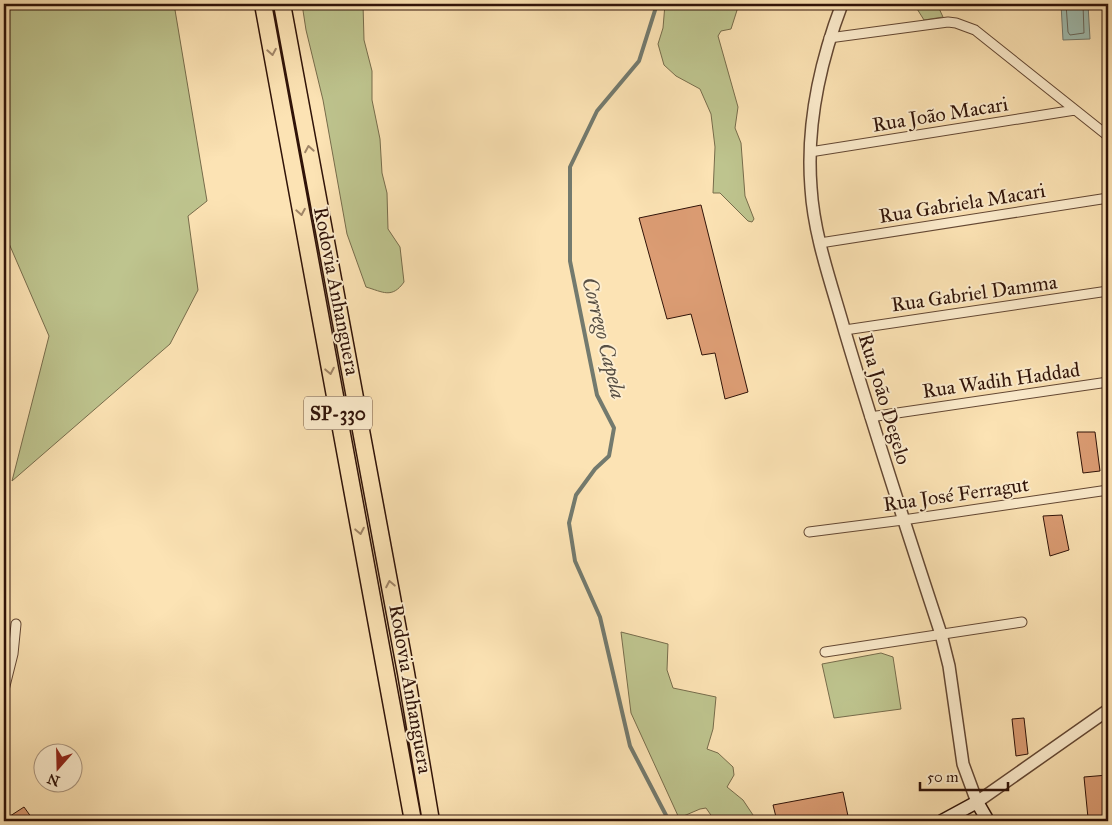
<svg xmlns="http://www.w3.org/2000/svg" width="1112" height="825" viewBox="0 0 1112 825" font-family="'IM FELL Great Primer',serif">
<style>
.green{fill:#bec48e;stroke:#776c4b}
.water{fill:#a0beb2;stroke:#737a6e}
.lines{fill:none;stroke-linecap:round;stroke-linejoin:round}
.shore{stroke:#68685d;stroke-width:1}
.stream{stroke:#737a6e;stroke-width:4}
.building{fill:#db9c73;stroke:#301308}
.minor-casing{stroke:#634733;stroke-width:11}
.tertiary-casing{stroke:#634733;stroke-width:14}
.secondary-casing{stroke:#301308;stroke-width:15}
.motorway-casing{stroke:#301308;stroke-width:19}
.minor{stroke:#fdedce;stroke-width:9}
.tertiary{stroke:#fdedce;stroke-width:11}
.secondary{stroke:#fdedce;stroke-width:12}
.motorway{stroke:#fce3b4;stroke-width:16}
.oneway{stroke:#a08567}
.labels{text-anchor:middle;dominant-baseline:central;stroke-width:4;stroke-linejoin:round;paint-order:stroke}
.shield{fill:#fdedce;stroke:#6e5443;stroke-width:1}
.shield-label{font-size:19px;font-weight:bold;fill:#301308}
.street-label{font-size:20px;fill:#301308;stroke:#fdedce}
.water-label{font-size:21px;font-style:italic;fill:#574f44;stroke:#fdedce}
</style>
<rect width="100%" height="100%" fill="#fce3b4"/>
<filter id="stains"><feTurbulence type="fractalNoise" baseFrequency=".004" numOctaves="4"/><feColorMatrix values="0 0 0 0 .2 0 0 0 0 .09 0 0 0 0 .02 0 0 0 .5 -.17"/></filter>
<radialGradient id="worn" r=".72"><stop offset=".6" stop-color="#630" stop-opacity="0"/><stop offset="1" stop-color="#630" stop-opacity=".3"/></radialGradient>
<path class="green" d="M 4,4 L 174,4 L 207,201 L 188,216 L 198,290 L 170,344 L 12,481 L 49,336 L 4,232 Z
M 302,4 L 363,4 L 364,40 L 372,71 L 372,100 L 380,139 L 382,173 L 387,193 L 388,229 L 400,247 L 404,282 C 392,299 383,292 366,287 L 347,234 L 323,100 L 306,30 Z
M 665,4 L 739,4 L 731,29 L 721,31 L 718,36 L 738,107 L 735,128 L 741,143 L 745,196 L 754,219 L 752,222 L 748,221 L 720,193 L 713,193 L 715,147 L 711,114 L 700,89 L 676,76 L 664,65 L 658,44 L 663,28 Z
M 914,4 L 937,4 L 943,17 L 924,20 Z
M 621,632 L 668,644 L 667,670 L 673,688 L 716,697 L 713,729 L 707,749 L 718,753 L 733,767 L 734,775 L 727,787 L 743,800 L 753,815 L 748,821 L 715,821 L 706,808 L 700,809 L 679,818 L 631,713 Z
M 881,653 L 893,657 L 901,709 L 834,718 L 822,664 Z"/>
<path class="water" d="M 1061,4 L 1088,4 L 1090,39 L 1063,40 Z"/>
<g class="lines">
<path class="shore" d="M 1066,4 L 1068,32 L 1070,35 L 1084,33 L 1083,4"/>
<path class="stream" d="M 657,4 L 639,61 L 597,111 L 570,167 L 570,261 L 597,395 L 614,428 L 609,456 L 595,469 L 576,495 L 569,523 L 575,561 L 600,617 L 630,746 L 669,821"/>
</g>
<path class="building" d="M 701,205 L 748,392 L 725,399 L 715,353 L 702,355 L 691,314 L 667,319 L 639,218 Z
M 1077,432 L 1095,432 L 1100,471 L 1083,473 Z
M 1062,515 L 1069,550 L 1050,556 L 1043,516 Z
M 1024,718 L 1028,754 L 1016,756 L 1012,719 Z
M 1108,775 L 1108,818 L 1088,818 L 1084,777 Z
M 843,792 L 849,821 L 777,821 L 773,805 Z
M 24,807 L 34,821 L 4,821 L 4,820 Z"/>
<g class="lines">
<g class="minor-casing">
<path id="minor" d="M 829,38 L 948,22 L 956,23 L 975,30 L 1108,136
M 810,152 L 1075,110
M 820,243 L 1108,198
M 845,330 L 1108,291
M 870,417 L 1108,382
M 809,532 L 903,520 L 1108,490
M 825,652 L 1022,622
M 4,690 L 13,654 L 16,624"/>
</g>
<g class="tertiary-casing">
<path id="tertiary" d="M 842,4 C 820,62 806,125 811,188 C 814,237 832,285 845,332 C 875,433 908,534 941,634 L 949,666 L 963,764 L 977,802 L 1108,710"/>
</g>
<g class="secondary-casing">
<path id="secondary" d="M 942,821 L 977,802 L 988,821"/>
</g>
<g class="motorway-casing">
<path id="motorway" d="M 263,4 L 413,821
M 282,4 L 406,673 L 431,821"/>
</g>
<use href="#minor" class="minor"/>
<use href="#tertiary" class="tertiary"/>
<use href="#secondary" class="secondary"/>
<use href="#motorway" class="motorway"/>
</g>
<defs><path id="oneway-chevron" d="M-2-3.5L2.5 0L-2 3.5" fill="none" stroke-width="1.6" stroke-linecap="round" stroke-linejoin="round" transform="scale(1.25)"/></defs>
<g class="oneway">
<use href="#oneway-chevron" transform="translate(272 52) rotate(80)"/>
<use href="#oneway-chevron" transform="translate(309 149) rotate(-100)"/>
<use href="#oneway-chevron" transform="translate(301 212) rotate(80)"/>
<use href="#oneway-chevron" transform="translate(330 371) rotate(79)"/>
<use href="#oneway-chevron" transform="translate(360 531) rotate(79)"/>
<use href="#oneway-chevron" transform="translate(390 584) rotate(-101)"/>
</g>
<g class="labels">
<rect class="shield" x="304" y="396.5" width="68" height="33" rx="4"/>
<g class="shield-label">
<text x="338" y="413">SP-330</text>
</g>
<g class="street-label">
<text transform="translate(940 114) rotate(-9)">Rua João Macari</text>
<text transform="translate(962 203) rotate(-9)">Rua Gabriela Macari</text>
<text transform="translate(337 291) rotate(79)">Rodovia Anhanguera</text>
<text transform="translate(974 293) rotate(-8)">Rua Gabriel Damma</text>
<text transform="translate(1001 380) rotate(-8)">Rua Wadih Haddad</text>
<text transform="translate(885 399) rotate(73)">Rua João Degelo</text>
<text transform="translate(956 494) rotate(-8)">Rua José Ferragut</text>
<text transform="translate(411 689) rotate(80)">Rodovia Anhanguera</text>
</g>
<g class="water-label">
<text transform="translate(604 338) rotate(76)">Corrego Capela</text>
</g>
</g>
<rect width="1112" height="825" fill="none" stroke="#fce3b4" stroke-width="20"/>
<rect x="5" y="5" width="1102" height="815" fill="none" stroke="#301308" stroke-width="2.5"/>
<rect x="10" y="10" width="1092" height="805" fill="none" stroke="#301308"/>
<g transform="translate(58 768) rotate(200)"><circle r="24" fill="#fdedce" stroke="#ab967f"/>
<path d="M0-4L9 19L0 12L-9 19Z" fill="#8f2418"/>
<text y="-8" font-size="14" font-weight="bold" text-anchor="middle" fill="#301308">N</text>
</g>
<path d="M920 782v8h88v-8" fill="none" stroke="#301308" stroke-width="2.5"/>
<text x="927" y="782" font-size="15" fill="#301308" stroke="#fdedce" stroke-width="4" paint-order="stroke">50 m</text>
<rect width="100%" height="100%" filter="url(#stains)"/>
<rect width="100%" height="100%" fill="url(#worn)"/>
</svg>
